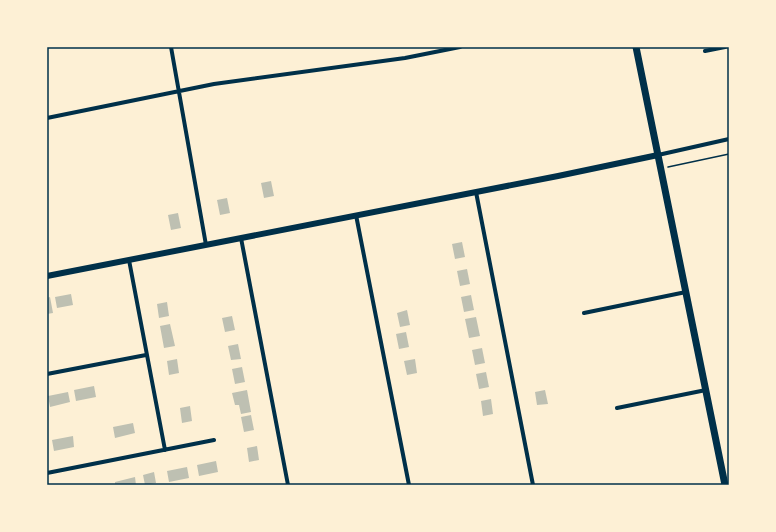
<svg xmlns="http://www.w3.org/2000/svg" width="776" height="532" viewBox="0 0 776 532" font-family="'Archivo Narrow',sans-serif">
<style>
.building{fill:#bec0b2}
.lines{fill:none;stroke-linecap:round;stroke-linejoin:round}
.path{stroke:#003049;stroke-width:1.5}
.minor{stroke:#003049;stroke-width:4}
.tertiary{stroke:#003049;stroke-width:6}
.secondary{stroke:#003049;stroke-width:7}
.neatline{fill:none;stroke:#003049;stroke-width:1.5}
</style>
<rect width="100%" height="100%" fill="#fdf0d5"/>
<path class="building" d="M 271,181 L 274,196 L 264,198 L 261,183 Z
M 227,198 L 230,213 L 220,215 L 217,200 Z
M 178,213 L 181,228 L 171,230 L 168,215 Z
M 462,242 L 465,257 L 455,259 L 452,244 Z
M 467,269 L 470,284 L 460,286 L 457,271 Z
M 71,294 L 73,305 L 57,308 L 55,297 Z
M 471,295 L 474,310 L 464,312 L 461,297 Z
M 50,297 L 53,313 L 47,314 L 47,298 Z
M 167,302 L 169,316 L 159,318 L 157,304 Z
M 407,310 L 410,325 L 400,327 L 397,313 Z
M 232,316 L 235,330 L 225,332 L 222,318 Z
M 476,317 L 480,336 L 469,338 L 465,319 Z
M 170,324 L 175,346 L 164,348 L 160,326 Z
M 406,332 L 409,347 L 399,349 L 396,334 Z
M 238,344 L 241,359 L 231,360 L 228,346 Z
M 482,348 L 485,363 L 475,365 L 472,350 Z
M 177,359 L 179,373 L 169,375 L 167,361 Z
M 415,359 L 417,373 L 407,375 L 404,361 Z
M 242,367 L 245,382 L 235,384 L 232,369 Z
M 486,372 L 489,387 L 479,389 L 476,374 Z
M 94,386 L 96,397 L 76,401 L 74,390 Z
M 247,390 L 251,412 L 241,414 L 239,405 L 235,405 L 232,393 Z
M 545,390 L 548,404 L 537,405 L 535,392 Z
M 68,392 L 70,402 L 50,407 L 48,396 Z
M 491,399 L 493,414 L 483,416 L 481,401 Z
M 190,406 L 192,421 L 182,423 L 180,408 Z
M 251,415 L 254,430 L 244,432 L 241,417 Z
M 133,423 L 135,433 L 115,438 L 113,427 Z
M 73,436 L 74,447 L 54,451 L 52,440 Z
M 257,446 L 259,460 L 249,462 L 247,448 Z
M 216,461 L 218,472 L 199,476 L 197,465 Z
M 187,467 L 189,478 L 169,482 L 167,471 Z
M 154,472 L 156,483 L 145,485 L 143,475 Z
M 135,477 L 136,485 L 115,485 L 115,482 Z"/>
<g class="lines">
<path class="path" d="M 668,167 L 729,154"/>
<path class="minor" d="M 171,47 L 206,245
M 705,51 L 725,47
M 47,118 L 214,84 L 405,58 L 460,47
M 658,155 L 729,139
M 476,192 L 533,485
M 356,215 L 409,485
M 241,238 L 288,485
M 129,260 L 165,450
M 584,313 L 686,292
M 47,374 L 146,355
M 617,408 L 706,390
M 47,473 L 214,440"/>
<path class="tertiary" d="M 47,276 L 558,176 L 658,155"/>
<path class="secondary" d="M 636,47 L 725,485"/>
</g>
<rect width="776" height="532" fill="none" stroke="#fdf0d5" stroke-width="96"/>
<rect x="48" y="48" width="680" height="436" class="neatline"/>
</svg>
